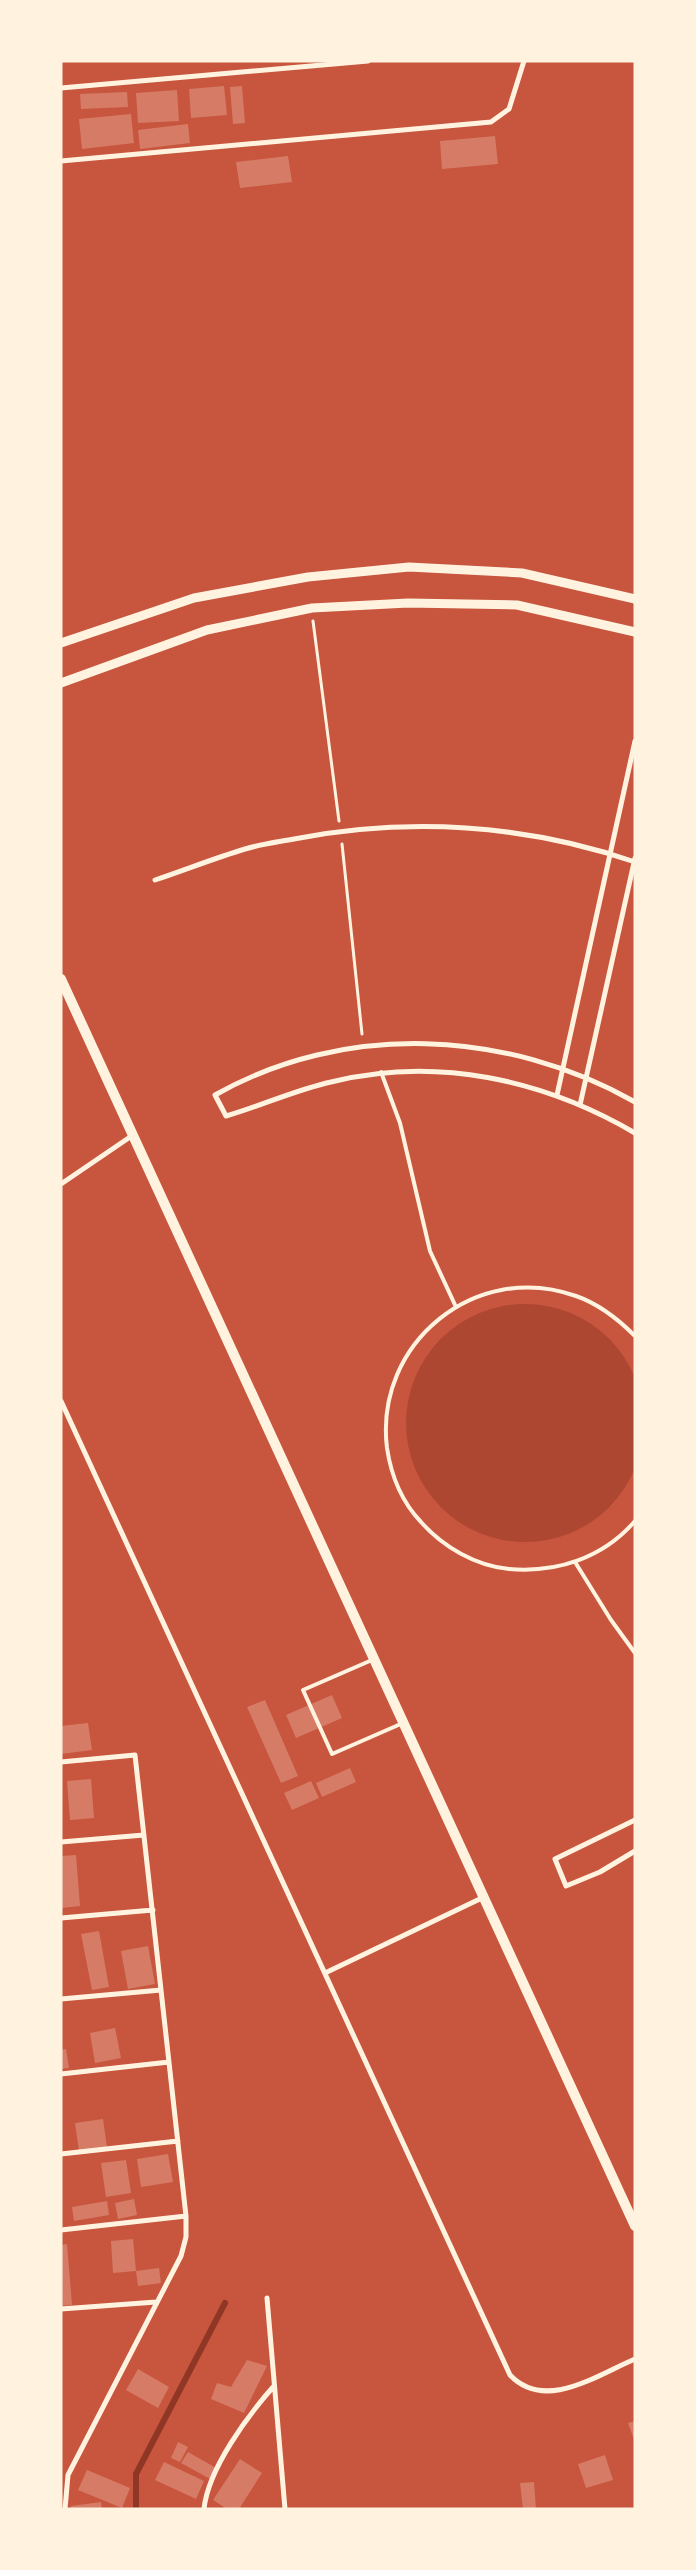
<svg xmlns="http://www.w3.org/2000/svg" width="696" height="2570" viewBox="0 0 696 2570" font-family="'Open Sans',sans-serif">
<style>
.green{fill:#ae4732}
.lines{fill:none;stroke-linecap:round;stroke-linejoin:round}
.stream{stroke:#8f3625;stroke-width:6}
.building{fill:#d67c66}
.path{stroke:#fff3e0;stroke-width:3}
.service{stroke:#fff3e0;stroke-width:4}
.minor{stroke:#fff3e0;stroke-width:5}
.tertiary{stroke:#fff3e0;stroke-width:9}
.secondary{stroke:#fff3e0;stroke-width:10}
</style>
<rect width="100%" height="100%" fill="#c8553d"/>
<path class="green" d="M406 1423a119 119 0 1 1 238 0a119 119 0 1 1-238 0Z"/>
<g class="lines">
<path class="stream" d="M 136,2509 L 136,2474 L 225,2303"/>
</g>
<path class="building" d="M 224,86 L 227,115 L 191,118 L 189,89 Z
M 242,86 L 245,123 L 233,124 L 230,87 Z
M 177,90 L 179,121 L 138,123 L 136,93 Z
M 127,92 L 128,107 L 81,109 L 80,94 Z
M 131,114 L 134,143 L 82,149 L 79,119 Z
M 188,124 L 190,143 L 140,149 L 138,130 Z
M 495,136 L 498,164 L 442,169 L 440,141 Z
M 288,156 L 292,182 L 240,188 L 236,162 Z
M 332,1695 L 342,1718 L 296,1738 L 286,1715 Z
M 265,1700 L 298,1776 L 281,1783 L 247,1707 Z
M 88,1723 L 92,1750 L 61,1754 L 61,1726 Z
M 350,1768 L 356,1782 L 322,1797 L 316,1783 Z
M 91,1779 L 94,1818 L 70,1820 L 67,1781 Z
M 311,1781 L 319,1798 L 292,1810 L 284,1793 Z
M 76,1855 L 80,1906 L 61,1908 L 61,1856 Z
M 99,1931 L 109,1987 L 92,1990 L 81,1934 Z
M 148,1946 L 155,1984 L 128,1989 L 121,1951 Z
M 115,2028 L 121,2058 L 95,2063 L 90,2033 Z
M 66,2049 L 69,2068 L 61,2069 L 61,2050 Z
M 103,2119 L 107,2148 L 79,2151 L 75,2123 Z
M 168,2154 L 173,2182 L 141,2187 L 137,2159 Z
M 126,2160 L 131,2193 L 106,2197 L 101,2163 Z
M 134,2199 L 137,2215 L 118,2219 L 115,2203 Z
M 107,2201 L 109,2215 L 74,2221 L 72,2207 Z
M 133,2239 L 136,2271 L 113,2273 L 111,2241 Z
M 67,2244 L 72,2305 L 61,2306 L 61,2245 Z
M 159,2268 L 161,2283 L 138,2286 L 136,2271 Z
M 247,2360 L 267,2366 L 244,2413 L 211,2399 L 217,2383 L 231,2387 Z
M 138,2369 L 169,2387 L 158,2408 L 126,2390 Z
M 635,2421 L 635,2442 L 628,2423 Z
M 178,2442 L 188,2447 L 180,2462 L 171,2458 Z
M 188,2452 L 218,2469 L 212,2480 L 181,2463 Z
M 605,2455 L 613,2480 L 586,2488 L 578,2464 Z
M 240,2459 L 262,2473 L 239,2509 L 227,2509 L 213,2500 Z
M 164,2462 L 204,2481 L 196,2499 L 155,2480 Z
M 87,2470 L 130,2488 L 122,2508 L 78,2490 Z
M 534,2482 L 536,2509 L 523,2509 L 520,2483 Z
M 101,2502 L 102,2509 L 71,2509 L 71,2506 Z"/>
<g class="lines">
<path class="path" d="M 313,621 L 339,821
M 342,844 L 362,1034"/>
<path class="service" d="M 381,1072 L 400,1123 L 430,1251 L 456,1307
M 635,1336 C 618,1319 599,1304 576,1296 C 476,1260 374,1343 387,1448 C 391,1475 402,1502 421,1522 C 443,1547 476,1566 509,1569 C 557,1573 603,1558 635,1521
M 575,1562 L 611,1620 L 635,1653
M 372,1660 L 303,1690 L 332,1754 L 403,1723"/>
<path class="minor" d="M 61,88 L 368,61
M 61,161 L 491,122 L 509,109 L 524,61
M 155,880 C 185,870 215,858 245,849 C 261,844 278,842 294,839 C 408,817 525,824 635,862
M 557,1095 L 635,741
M 635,1102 C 507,1029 344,1022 215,1095 L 226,1116 C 261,1106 295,1090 331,1082 C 435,1056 543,1079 635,1133
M 580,1105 L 635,858
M 61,1184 L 133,1135
M 61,1401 L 510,2375 C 545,2412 597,2375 635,2359
M 61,1762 L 135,1755 L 186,2216 L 186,2237 L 181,2256 L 68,2475 L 65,2509
M 635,1820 L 555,1859 L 566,1886 L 600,1872 L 635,1851
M 61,1842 L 144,1835
M 61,1918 L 153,1910
M 325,1973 L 484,1897
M 61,1999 L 161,1990
M 61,2074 L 169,2062
M 61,2154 L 178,2141
M 61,2230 L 186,2216
M 267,2298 L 285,2509
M 61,2309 L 156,2302
M 204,2509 C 208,2469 248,2415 274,2386"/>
<path class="tertiary" d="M 61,643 L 194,598 L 308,577 L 409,567 L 522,573 L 635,599
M 61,683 L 207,630 L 312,608 L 408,603 L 517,605 L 635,632"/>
<path class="secondary" d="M 61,979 L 635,2226"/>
</g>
<rect width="696" height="2570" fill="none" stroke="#fff3e0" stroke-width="125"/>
</svg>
